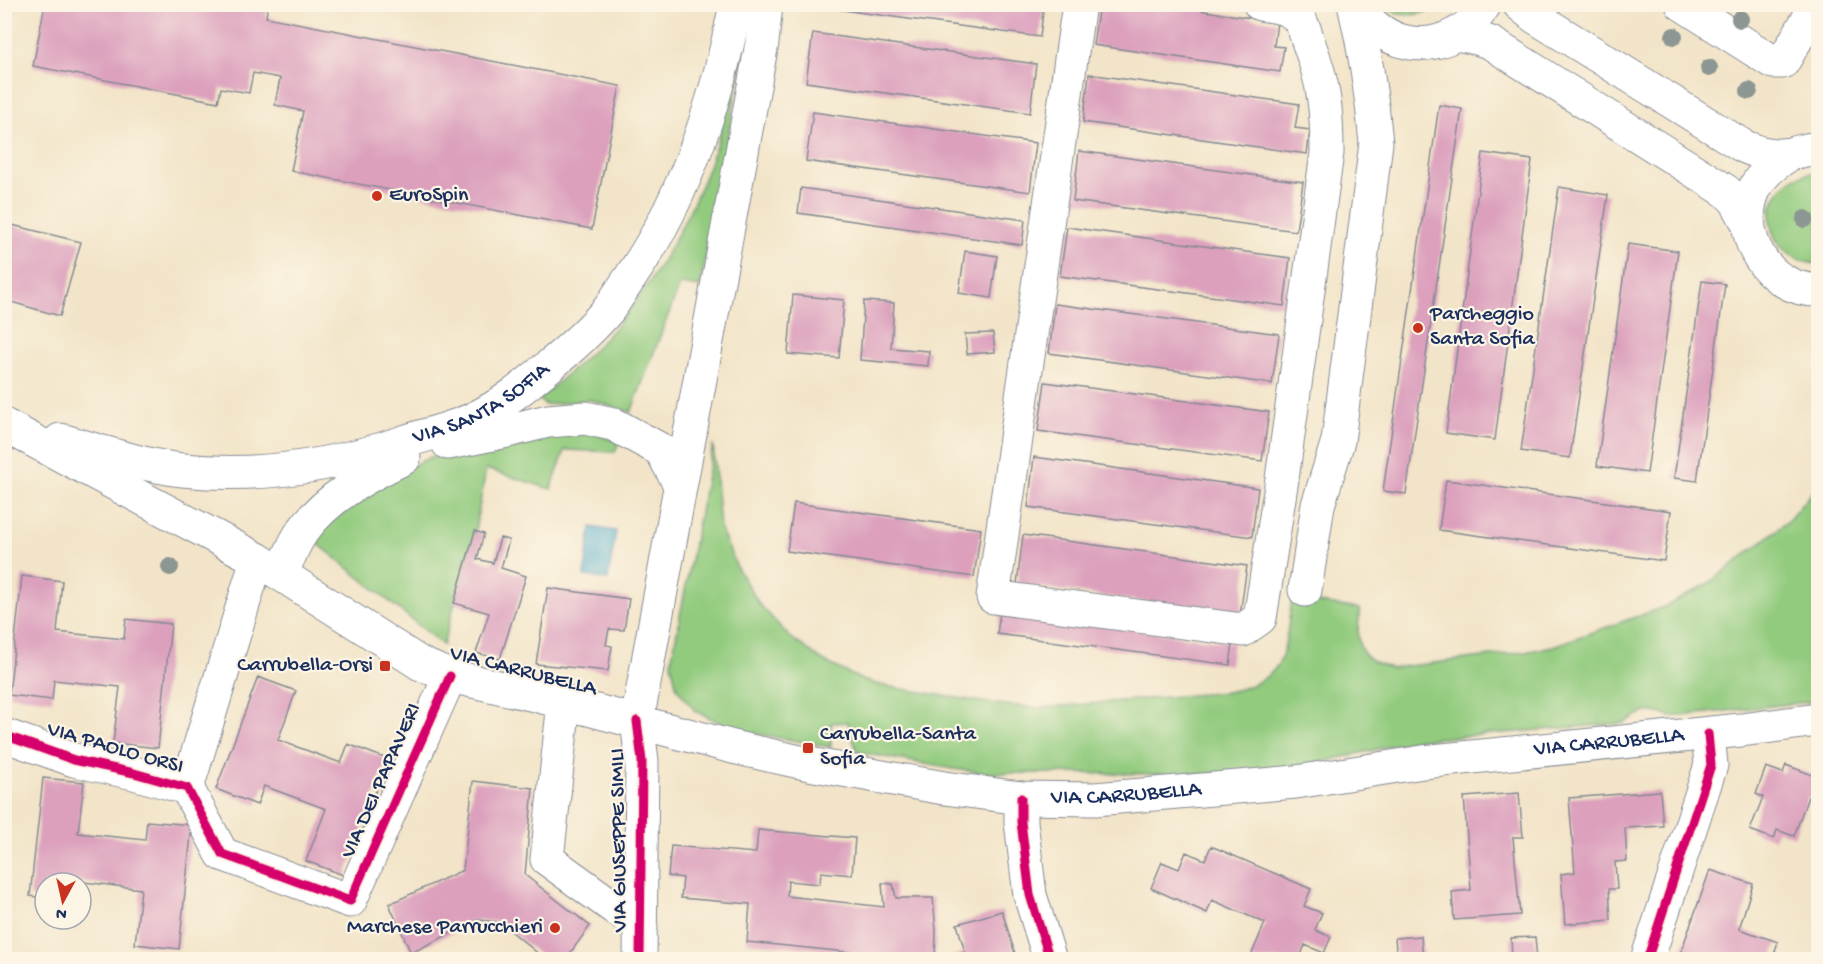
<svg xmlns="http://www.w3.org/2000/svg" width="1823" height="964" viewBox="0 0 1823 964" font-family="'Gochi Hand',sans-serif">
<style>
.green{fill:#92cb7e;stroke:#567d6e;stroke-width:1.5}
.water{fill:#4ba9ca;stroke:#336c94;stroke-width:1.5}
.building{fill:#dca0bd}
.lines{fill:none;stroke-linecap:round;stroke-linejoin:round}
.minor-casing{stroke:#868a93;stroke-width:35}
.major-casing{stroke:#868a93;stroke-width:35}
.minor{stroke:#fff;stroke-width:33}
.major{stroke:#fff;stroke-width:33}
.cycleway-casing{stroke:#fcf5e5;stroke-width:13}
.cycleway{stroke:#d6006c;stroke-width:9}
.tree{fill:#8c9692}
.poi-dot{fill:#c8321e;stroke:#fcf5e5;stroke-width:2}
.labels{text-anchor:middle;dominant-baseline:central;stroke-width:4.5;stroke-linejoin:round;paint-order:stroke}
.poi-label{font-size:22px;fill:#1b2f5e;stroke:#fcf5e5;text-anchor:start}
.street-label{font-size:22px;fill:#1b2f5e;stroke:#fcf5e5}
</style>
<rect width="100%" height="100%" fill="#fcf5e5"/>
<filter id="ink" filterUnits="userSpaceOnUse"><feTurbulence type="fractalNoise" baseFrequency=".0167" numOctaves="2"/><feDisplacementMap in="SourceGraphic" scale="12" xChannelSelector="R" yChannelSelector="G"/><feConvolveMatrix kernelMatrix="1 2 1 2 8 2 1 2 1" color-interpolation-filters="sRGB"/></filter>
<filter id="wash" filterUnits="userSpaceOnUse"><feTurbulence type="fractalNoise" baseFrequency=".008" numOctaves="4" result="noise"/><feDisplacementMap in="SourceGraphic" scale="24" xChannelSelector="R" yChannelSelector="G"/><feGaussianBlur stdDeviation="1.35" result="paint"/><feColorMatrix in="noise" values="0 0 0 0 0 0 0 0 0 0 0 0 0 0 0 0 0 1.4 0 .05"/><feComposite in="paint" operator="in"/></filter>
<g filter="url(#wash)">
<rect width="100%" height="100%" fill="#f2e4c8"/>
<path class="green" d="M 1382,5 L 1440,5 C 1422,16 1399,20 1382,5 Z
M 746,40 L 700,287 L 680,284 L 631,412 L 590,400 L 545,405 L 539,399 C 566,375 594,352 618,324 C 654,281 682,231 704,179 C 722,135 733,86 746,40 Z
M 1809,173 L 1818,173 L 1818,264 C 1772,261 1752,209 1791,180 C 1796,177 1803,175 1809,173 Z
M 585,431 L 619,442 L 615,452 L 565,450 L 551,489 L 486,469 L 475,531 L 443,645 L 311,538 L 323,524 L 407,468 L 433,456 L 460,457 L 484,454 L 514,441 Z
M 713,445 L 720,528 L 737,568 L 759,604 L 790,637 L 825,662 L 862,680 L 884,686 L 995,704 L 1040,708 L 1227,692 C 1290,679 1283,653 1292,599 L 1360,609 C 1356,642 1355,660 1392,668 L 1525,652 L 1553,646 L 1667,606 L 1709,583 L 1740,559 L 1787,522 L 1818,485 L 1818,701 L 1670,717 C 1648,708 1645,710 1625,723 L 1417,740 L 1292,769 L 1196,774 L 985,773 L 954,769 L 857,752 L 848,722 L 831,723 L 831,747 L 736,730 L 695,711 L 677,688 L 671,663 Z"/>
<path class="water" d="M 591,527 L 616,531 L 608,580 L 584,576 Z"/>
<g id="blocks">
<path class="building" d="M 45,4 L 268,4 L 266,17 L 620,86 L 592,229 L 291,171 L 303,111 L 275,105 L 280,78 L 253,73 L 249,93 L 221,88 L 218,102 L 33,66 Z
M 814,4 L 1044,4 L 1040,37 L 814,6 Z
M 1099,4 L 1159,4 L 1277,22 L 1274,46 L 1284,47 L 1280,72 L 1093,45 Z
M 813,33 L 1036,64 L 1030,113 L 806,82 Z
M 1089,74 L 1299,104 L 1295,128 L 1310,130 L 1307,154 L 1083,122 Z
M 1439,105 L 1462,109 L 1406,494 L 1383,491 Z
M 813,112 L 1036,143 L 1030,192 L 806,161 Z
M 1079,151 L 1303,182 L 1296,231 L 1073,201 Z
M 1483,153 L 1532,160 L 1495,440 L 1446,433 Z
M 1559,187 L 1608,195 L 1570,458 L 1521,451 Z
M 801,188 L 1025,220 L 1022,245 L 798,213 Z
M 4,223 L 81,242 L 60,316 L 4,300 Z
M 1067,227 L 1290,258 L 1284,306 L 1060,276 Z
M 1628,244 L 1678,251 L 1647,473 L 1597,466 Z
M 965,251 L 997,256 L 991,298 L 959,293 Z
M 1702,281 L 1725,284 L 1697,481 L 1674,478 Z
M 793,295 L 844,300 L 839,358 L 788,354 Z
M 864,301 L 894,303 L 891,348 L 929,351 L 928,366 L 860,360 Z
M 1055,304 L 1279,334 L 1272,384 L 1049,353 Z
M 993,333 L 995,352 L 967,354 L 965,334 Z
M 1045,382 L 1269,412 L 1262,461 L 1038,431 Z
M 1034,457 L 1258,488 L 1252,537 L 1028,507 Z
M 1446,480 L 1671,511 L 1664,561 L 1439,530 Z
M 794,503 L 981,529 L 974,577 L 787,551 Z
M 475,531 L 484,534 L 477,559 L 493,563 L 500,538 L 509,540 L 501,568 L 526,576 L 500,659 L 476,653 L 489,613 L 454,603 Z
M 1023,535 L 1247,566 L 1240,615 L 1017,584 Z
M 22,576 L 62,581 L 57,632 L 124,639 L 126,619 L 171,624 L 158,748 L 113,743 L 120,687 L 54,680 L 52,700 L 9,695 Z
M 548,588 L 629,599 L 624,630 L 609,629 L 606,645 L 612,646 L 608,671 L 536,664 Z
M 1000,612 L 1233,643 L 1230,665 L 997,634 Z
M 258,677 L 296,691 L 278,740 L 341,763 L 348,744 L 387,759 L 346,876 L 306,861 L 326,809 L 264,786 L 257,805 L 216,789 Z
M 1786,765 L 1818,777 L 1818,790 L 1815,800 L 1808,797 L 1794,836 L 1777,830 L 1774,839 L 1750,830 L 1763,797 L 1756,794 L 1766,767 L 1783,773 Z
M 43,778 L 84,782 L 78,833 L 145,840 L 147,821 L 192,825 L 179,949 L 135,944 L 141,889 L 76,881 L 76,883 L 45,883 L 45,898 L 30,896 Z
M 473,781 L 533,788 L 525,875 L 590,926 L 565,960 L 546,960 L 500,922 L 478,920 L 411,953 L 389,904 L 463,870 Z
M 1660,791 L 1663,826 L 1625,828 L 1627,861 L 1615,862 L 1617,889 L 1609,889 L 1611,920 L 1565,924 L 1561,874 L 1575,872 L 1569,798 Z
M 1519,793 L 1523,837 L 1513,837 L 1520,915 L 1454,920 L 1452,892 L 1471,890 L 1464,797 Z
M 758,830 L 855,838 L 852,875 L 821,872 L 820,884 L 788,881 L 787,896 L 884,907 L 882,883 L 893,884 L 896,898 L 933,898 L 936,931 L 935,960 L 908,960 L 907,958 L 747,942 L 750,904 L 681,898 L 683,878 L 668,876 L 671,846 L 756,853 Z
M 1211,846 L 1311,889 L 1304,906 L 1322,913 L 1315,930 L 1331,937 L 1324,953 L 1305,945 L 1299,960 L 1253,960 L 1250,958 L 1265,923 L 1212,900 L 1207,913 L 1151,888 L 1162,862 L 1179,869 L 1186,852 L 1205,860 Z
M 1710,870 L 1753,884 L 1739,929 L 1778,942 L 1772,960 L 1678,960 Z
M 1002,911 L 1017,960 L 942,960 L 965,952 L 957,924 Z
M 1421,936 L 1423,960 L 1397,960 L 1395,938 Z
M 1535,937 L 1537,959 L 1512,960 L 1511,938 Z"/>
</g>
</g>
<g filter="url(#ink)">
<use href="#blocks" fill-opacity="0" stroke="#868a93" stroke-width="1.5"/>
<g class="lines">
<g class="minor-casing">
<path id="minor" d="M 1079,4 L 993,597 L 1243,630 L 1260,618 L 1282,479 L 1327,153 C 1327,111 1324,83 1309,44 C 1306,34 1303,22 1295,15 C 1286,6 1271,6 1260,4
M 1356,4 C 1378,40 1418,55 1456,34 C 1469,28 1477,16 1485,4
M 1519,4 L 1535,17 L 1743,146 C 1759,153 1772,157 1790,154 C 1800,152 1808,148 1818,149
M 1682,4 L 1773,62 L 1783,62 L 1817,4
M 1457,34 L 1477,38 L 1491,43 L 1726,191 L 1736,201 L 1748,223
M 1790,154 C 1775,163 1761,174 1754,190 C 1734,235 1768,291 1818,290
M 1305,590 L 1318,505 L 1338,441 L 1376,143 C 1372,96 1365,50 1354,4
M 564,702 L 547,859 L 641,927
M 637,721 L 642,761 L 640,960
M 4,735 L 74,760 L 134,773 L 187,788 L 222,854 L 350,901 L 450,676
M 187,788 L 257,559
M 1021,798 L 1021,822 L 1030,895 L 1050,960
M 1647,960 L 1711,765 L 1708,734"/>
</g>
<g class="major-casing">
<g id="major">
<path id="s1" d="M 4,425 L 257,559 L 421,664 L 450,676 L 539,696 L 737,748 L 809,764 L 944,788 L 1021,798 L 1095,799 L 1296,782 L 1423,762 L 1741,730 L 1818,720"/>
<path id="s2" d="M 60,440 C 98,450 144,466 183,470 C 257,478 333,466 404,442 C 427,434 453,429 475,418 C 502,405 525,386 548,367 C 570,349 591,330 609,309 C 616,299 623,288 630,278 C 686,197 717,101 736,4"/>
<path d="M 448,443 L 507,431 L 548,421 L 585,418 L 613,424 L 661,450 L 680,485"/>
<path d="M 281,574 C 288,561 293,544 302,532 C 327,497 367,476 404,458"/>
<path d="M 637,721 L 762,43 L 766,4"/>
</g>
</g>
<use href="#minor" class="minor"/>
<use href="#major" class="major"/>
<g class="cycleway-casing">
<path id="cycleway" d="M 637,721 L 642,761 L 640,960
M 4,735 L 74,760 L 134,773 L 187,788 L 222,854 L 350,901 L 450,676
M 1021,798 L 1021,822 L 1030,895 L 1050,960
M 1647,960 L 1711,765 L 1708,734"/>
</g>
<use href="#cycleway" class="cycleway"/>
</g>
<g class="tree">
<circle cx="1740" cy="19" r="9"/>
<circle cx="1674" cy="36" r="9"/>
<circle cx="1709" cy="68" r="9"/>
<circle cx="1749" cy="91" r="9"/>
<circle cx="1805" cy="219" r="9"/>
<circle cx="170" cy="567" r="9"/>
</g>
</g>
<g class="poi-dot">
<circle cx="377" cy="196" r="6"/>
<circle cx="1418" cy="328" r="6"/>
<rect x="379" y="660" width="12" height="12" rx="3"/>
<rect x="802" y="742" width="12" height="12" rx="3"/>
<circle cx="555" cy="928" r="6"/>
</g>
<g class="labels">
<g class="poi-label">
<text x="389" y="196">EuroSpin</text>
<text x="1430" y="315">Parcheggio<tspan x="1430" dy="25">Santa Sofia</tspan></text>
<text x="373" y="666" text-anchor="end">Carrubella-Orsi</text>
<text x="820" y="735">Carrubella-Santa<tspan x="820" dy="25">Sofia</tspan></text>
<text x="543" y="928" text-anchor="end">Marchese Parrucchieri</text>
</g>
<g class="street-label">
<text stroke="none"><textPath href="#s2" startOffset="438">VIA SANTA SOFIA</textPath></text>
<text transform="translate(523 672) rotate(14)">VIA CARRUBELLA</text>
<text stroke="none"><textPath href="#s1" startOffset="1688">VIA CARRUBELLA</textPath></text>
<text transform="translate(115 749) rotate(16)">VIA PAOLO ORSI</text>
<text transform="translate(382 781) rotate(-66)">VIA DEI PAPAVERI</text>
<text stroke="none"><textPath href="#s1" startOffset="1202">VIA CARRUBELLA</textPath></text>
<text transform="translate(620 840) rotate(-91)">VIA GIUSEPPE SIMILI</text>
</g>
</g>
<rect width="1823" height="964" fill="none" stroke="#fcf5e5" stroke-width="24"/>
<g transform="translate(63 901) rotate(188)"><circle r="28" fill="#fcf5e5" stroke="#a2a6af" stroke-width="1.5"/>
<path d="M0-4.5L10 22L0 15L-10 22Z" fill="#c8321e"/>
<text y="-9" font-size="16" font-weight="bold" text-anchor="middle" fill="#1b2f5e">N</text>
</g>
</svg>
